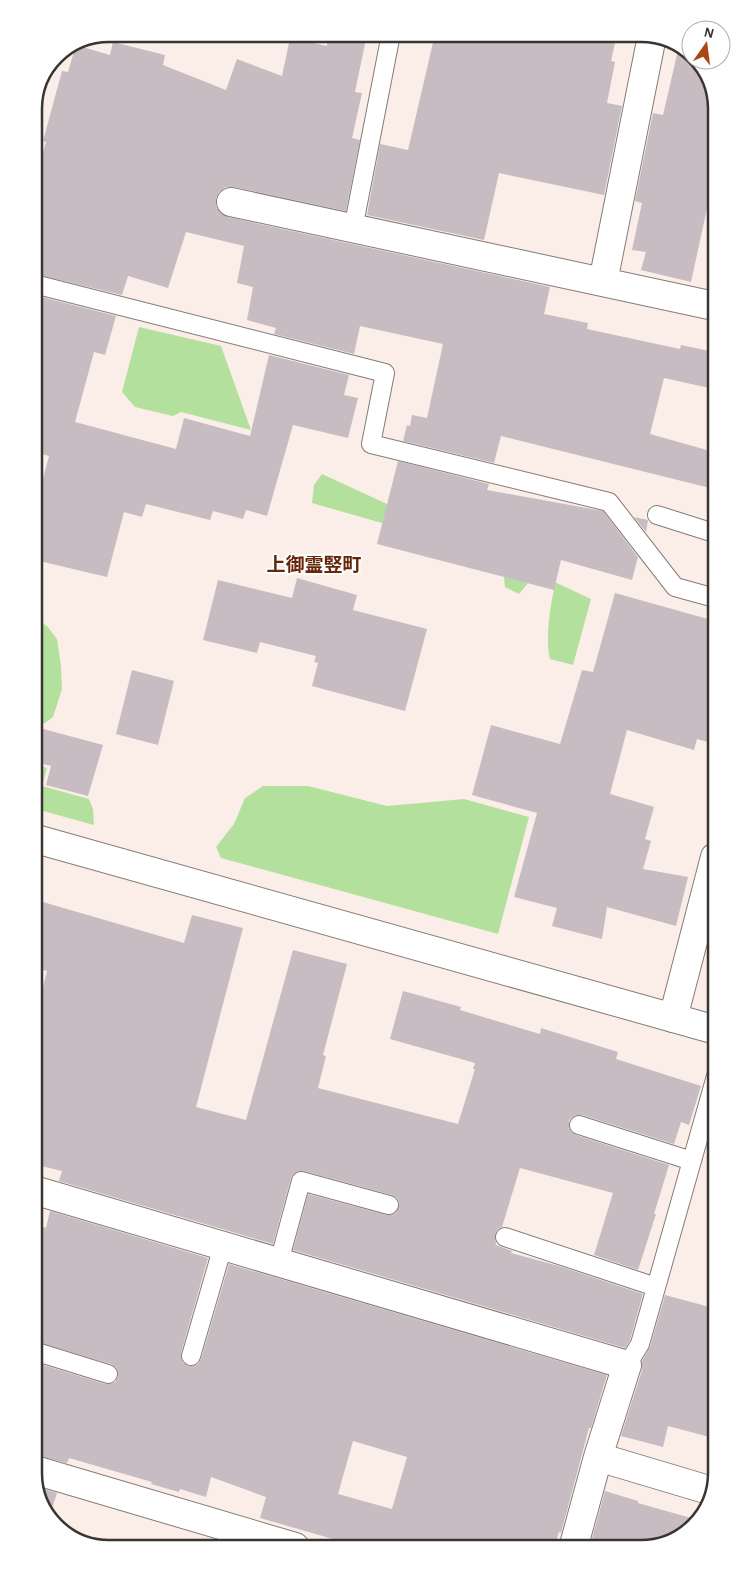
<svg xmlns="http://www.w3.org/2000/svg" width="751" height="1582" viewBox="0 0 751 1582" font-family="'Alegreya Sans','Noto Sans JP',sans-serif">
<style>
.green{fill:#b4e09d}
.building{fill:#c7bcc2;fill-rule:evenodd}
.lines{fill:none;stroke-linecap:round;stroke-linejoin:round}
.service-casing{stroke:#867b76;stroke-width:20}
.minor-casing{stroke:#867b76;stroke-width:30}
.tertiary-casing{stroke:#867b76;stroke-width:30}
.service{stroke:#fff;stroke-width:18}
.minor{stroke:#fff;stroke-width:28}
.tertiary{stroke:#fff;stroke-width:28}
.labels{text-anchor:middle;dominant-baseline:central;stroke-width:4;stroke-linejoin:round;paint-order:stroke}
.neighbourhood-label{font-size:19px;font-weight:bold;fill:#662608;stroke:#fefefe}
.rim{fill:none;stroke:#393532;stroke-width:2.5}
</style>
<rect width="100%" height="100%" fill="#fbeee8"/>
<path class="green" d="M 139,327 L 221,346 L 251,430 L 181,412 L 173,416 L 135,407 L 122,392 Z
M 322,474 L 476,545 L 469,548 L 312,503 L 314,485 Z
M 512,562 L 591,599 L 573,665 L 550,659 C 545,639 550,609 554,589 L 528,583 L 519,594 L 505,587 L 504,578 L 507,564 Z
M 35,619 L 47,626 L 57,639 L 61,666 L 62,689 L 53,717 L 45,723 L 36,724 Z
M 36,764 L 47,768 L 42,786 L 89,799 L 93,809 L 94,825 L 36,809 Z
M 263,786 L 308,786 L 387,806 L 464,799 L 529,817 L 498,934 L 221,858 L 216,847 L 234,824 L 245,798 Z"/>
<path class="building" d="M 328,34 L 367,34 L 355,92 L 362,93 L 352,138 L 360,140 L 346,211 L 234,187 L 226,187 L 219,192 L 216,198 L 216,206 L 220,213 L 228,217 L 550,287 L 544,314 L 588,323 L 587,329 L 680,349 L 681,345 L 714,352 L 714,389 L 664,378 L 650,434 L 714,452 L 714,489 L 501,436 L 494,463 L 403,441 L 407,425 L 410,426 L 412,415 L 427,418 L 443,344 L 360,326 L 354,354 L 274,334 L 276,328 L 247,320 L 253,287 L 237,283 L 244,246 L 186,232 L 168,288 L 128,276 L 122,295 L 34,274 L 34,182 L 46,142 L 43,141 L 62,71 L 68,72 L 75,48 L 79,46 L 110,55 L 113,42 L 165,55 L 163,65 L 226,90 L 237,59 L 282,76 L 290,38 L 327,46 Z
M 435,34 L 617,34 L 611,61 L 615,62 L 607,103 L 622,106 L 604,195 L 499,173 L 484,240 L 367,215 L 380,144 L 408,150 Z
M 679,46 L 688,49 L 691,54 L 691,60 L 695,60 L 713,85 L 713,181 L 691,282 L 641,270 L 646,252 L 632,250 L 642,203 L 635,201 L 653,113 L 663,115 Z
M 34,295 L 116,316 L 105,355 L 94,352 L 75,422 L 176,449 L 184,418 L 250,436 L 269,355 L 349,375 L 344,395 L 358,398 L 348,438 L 293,425 L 267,516 L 246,510 L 243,519 L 213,511 L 210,520 L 146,504 L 142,517 L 124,512 L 107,577 L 35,560 L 35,508 L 49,456 L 35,452 L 35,399 L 43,370 L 35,367 Z
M 398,461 L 489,484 L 487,490 L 603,511 L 638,557 L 632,580 L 561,560 L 554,590 L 377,544 Z
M 634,517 L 648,520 L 646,532 Z
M 297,578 L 357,595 L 353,610 L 427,629 L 405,711 L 312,686 L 318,663 L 314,662 L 316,656 L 260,642 L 257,653 L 203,640 L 218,580 L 292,598 Z
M 615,593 L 715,621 L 715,744 L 697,739 L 694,750 L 627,730 L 610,794 L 654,807 L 645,839 L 651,841 L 643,869 L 688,877 L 676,926 L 607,907 L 602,939 L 552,926 L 557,908 L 514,897 L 537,813 L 472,795 L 491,725 L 560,744 L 582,670 L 593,672 Z
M 132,670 L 174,681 L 158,745 L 116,734 Z
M 36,727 L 103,745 L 88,796 L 46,785 L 51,766 L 36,762 Z
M 36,900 L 184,943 L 192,915 L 243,928 L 196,1107 L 246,1120 L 293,950 L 347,964 L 323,1055 L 326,1056 L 318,1088 L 458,1124 L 475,1069 L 473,1069 L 475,1063 L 390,1039 L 403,991 L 461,1007 L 460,1010 L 540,1034 L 541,1028 L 618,1052 L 616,1059 L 701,1086 L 689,1125 L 681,1122 L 674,1144 L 582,1115 L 576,1115 L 572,1117 L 569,1121 L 569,1128 L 572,1132 L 576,1135 L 669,1165 L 654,1214 L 656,1214 L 638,1270 L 594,1255 L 613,1193 L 520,1168 L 502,1227 L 498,1229 L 495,1234 L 496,1245 L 512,1251 L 511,1253 L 559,1266 L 643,1294 L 630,1340 L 625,1348 L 293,1250 L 308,1194 L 387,1215 L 392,1215 L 396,1213 L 399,1207 L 399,1202 L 397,1198 L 392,1195 L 304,1171 L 298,1171 L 293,1174 L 291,1178 L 273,1244 L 59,1181 L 62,1171 L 37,1165 L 36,1014 L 47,971 L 36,968 Z
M 50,1211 L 208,1258 L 181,1353 L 181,1358 L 183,1363 L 189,1366 L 193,1366 L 198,1364 L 201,1359 L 229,1264 L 607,1375 L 591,1428 L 589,1428 L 561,1533 L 559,1532 L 555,1545 L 357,1546 L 260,1518 L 266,1497 L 211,1477 L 206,1497 L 180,1489 L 179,1492 L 151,1484 L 152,1482 L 69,1458 L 67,1463 L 38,1456 L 37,1363 L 105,1384 L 110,1384 L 115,1382 L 118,1377 L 118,1372 L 116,1367 L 111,1364 L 37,1342 L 37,1225 L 46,1228 ZM 353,1441 L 407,1457 L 392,1509 L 338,1494 Z
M 665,1295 L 717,1309 L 717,1439 L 668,1426 L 663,1447 L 621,1436 L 642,1370 L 642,1361 L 650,1347 Z
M 38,1487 L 57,1493 L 50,1514 L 38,1497 Z
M 605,1491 L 638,1501 L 638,1503 L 698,1520 L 666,1544 L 599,1545 L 591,1542 Z"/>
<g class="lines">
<g class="service-casing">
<path id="service" d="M 353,229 L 391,34
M 34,284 L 385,373 L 371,444 L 609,502 L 675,587 L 715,598
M 657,515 L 714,533
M 579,1125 L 692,1161
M 505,1237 L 656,1287
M 279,1262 L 301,1181 L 389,1205
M 37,1352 L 108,1374
M 191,1356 L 223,1246
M 627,1365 L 640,1344 L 716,1076"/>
</g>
<g class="minor-casing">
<path id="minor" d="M 231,202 L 714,306
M 603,282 L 652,36
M 673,1018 L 715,857
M 37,1191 L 627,1365 L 598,1457 L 574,1545
M 598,1457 L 712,1491
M 38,1471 L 295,1547"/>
</g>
<g class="tertiary-casing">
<path id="tertiary" d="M 36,839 L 716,1030"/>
</g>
<use href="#service" class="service"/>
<use href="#minor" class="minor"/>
<use href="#tertiary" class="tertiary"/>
</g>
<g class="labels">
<g class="neighbourhood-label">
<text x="314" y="565">上御霊竪町</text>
</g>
</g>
<path d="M0 0H751V1582H0ZM109 42H641A67 67 0 0 1 708 109V1473A67 67 0 0 1 641 1540H109A67 67 0 0 1 42 1473V109A67 67 0 0 1 109 42Z" fill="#fefefe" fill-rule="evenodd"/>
<path class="rim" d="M109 42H641A67 67 0 0 1 708 109V1473A67 67 0 0 1 641 1540H109A67 67 0 0 1 42 1473V109A67 67 0 0 1 109 42Z"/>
<g transform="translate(706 45) rotate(14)"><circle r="24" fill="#fefefe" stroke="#afaeac"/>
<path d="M0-4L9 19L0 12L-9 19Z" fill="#ab4616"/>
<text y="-8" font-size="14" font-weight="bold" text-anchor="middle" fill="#393532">N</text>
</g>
</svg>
